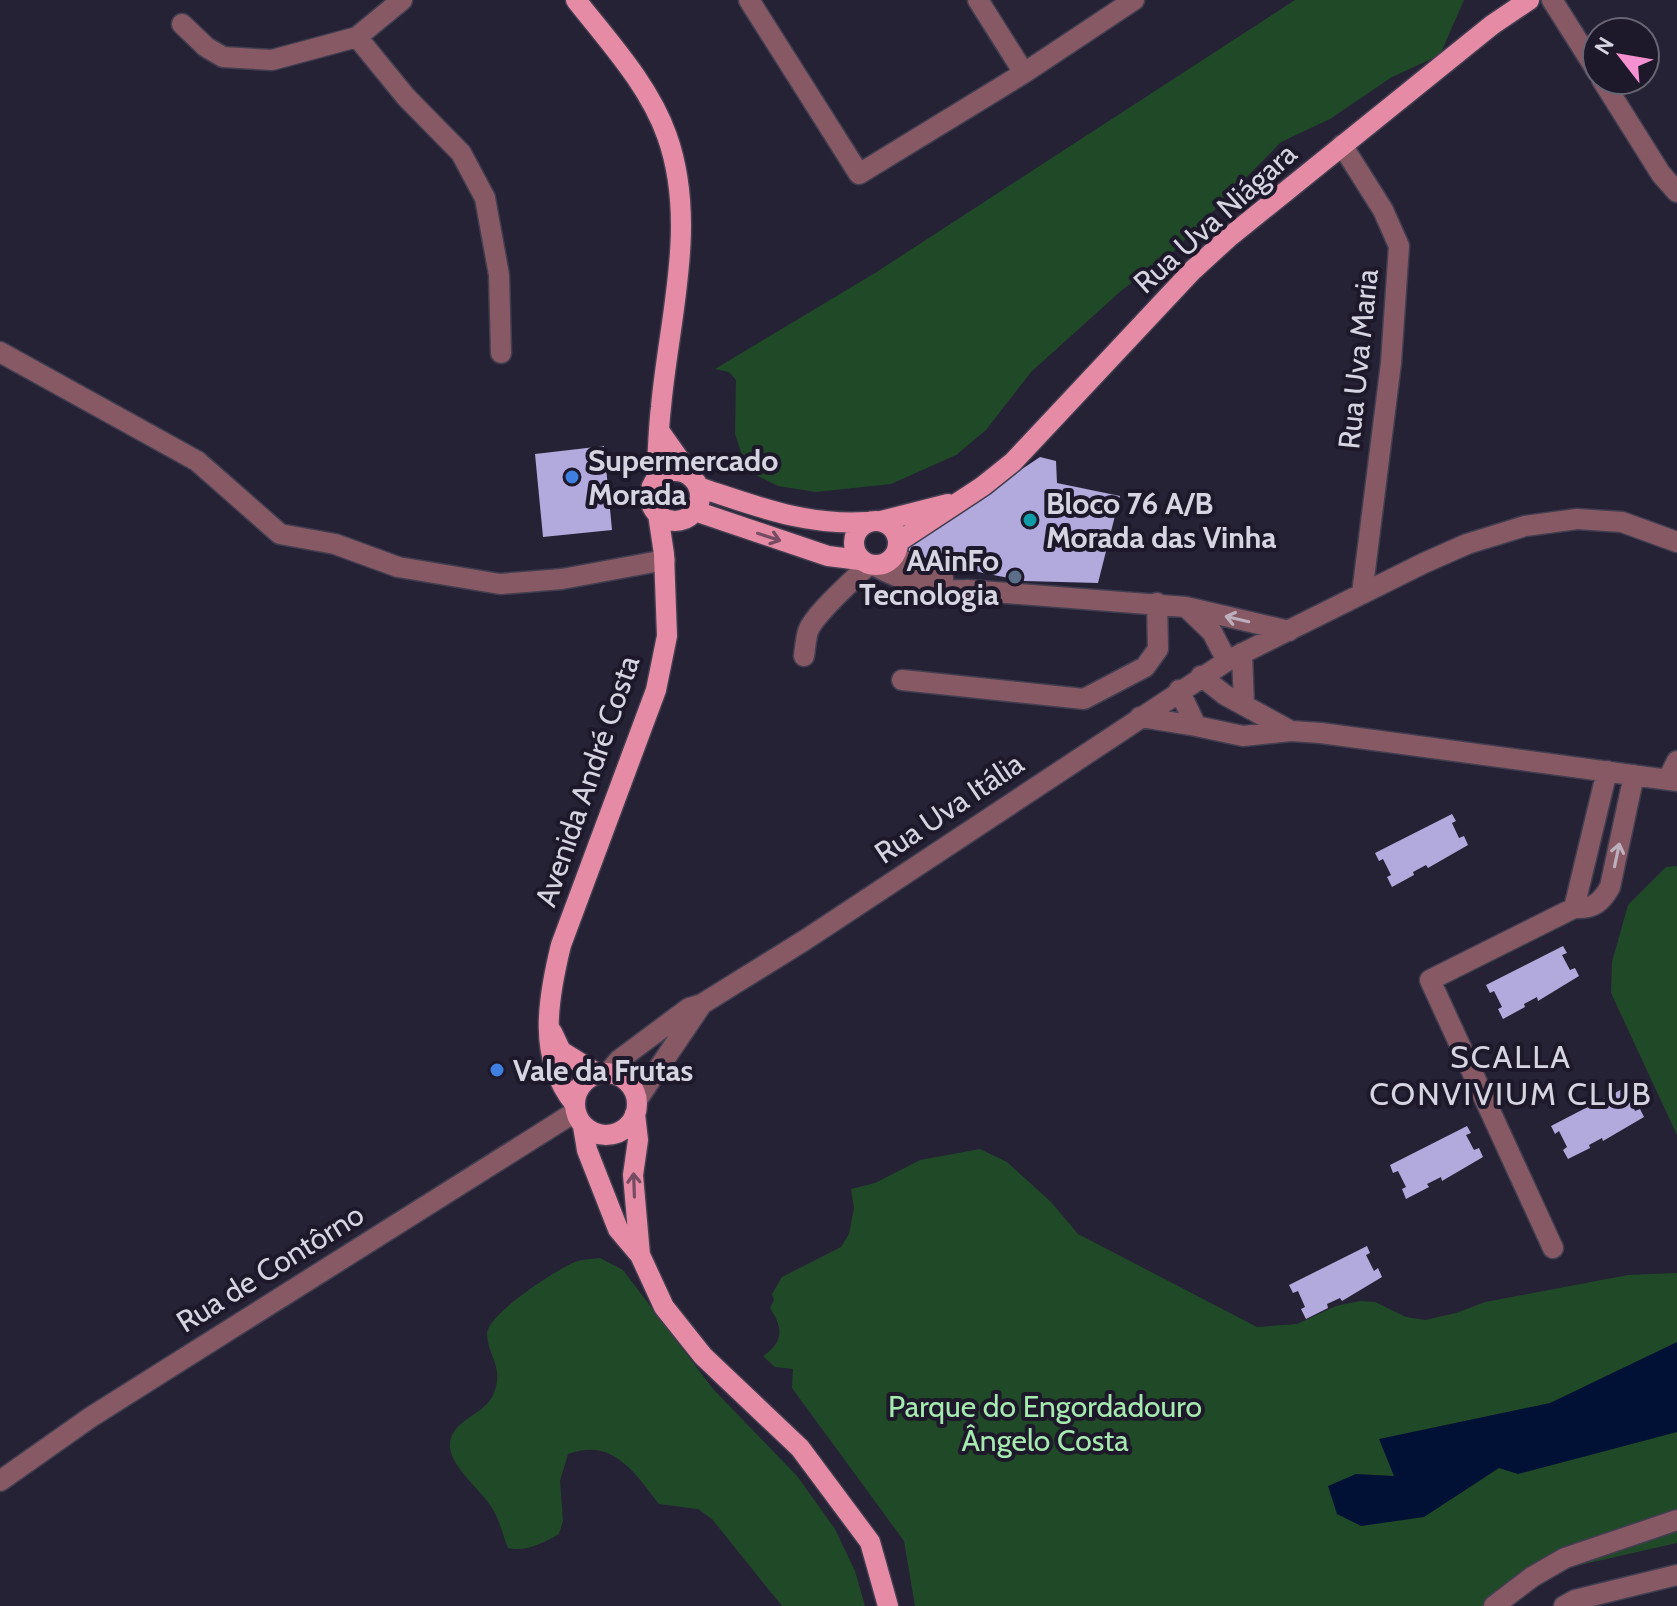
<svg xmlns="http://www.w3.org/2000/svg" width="1677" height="1606" viewBox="0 0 1677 1606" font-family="Cabin,sans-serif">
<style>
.green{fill:#204928}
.water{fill:#001135}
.building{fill:#b2a9dd}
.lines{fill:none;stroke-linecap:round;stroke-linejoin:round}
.minor-casing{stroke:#423e50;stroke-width:23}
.major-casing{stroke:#423e50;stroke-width:23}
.minor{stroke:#865965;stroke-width:20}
.major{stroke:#e68ba5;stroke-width:20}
.oneway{stroke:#774c62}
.oneway2{stroke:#bdafbb}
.shop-dot{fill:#3f7fe0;stroke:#1d192b;stroke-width:3}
.culture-dot{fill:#0f9aa8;stroke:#1d192b;stroke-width:3}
.service-dot{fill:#5c6f8a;stroke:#1d192b;stroke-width:3}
.labels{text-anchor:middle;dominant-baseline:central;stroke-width:8;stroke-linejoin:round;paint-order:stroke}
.street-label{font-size:30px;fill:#d5d4e0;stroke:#1d192b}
.poi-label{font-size:30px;font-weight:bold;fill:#d5d4e0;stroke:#1d192b;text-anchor:start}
.park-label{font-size:30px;fill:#a6eab0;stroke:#1d192b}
.neighbourhood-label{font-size:32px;letter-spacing:2px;fill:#d5d4e0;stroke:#1d192b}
</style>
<rect width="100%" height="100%" fill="#262235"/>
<path class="green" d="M 1295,0 L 1464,0 L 1440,55 L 1392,77 L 1330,119 L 1281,142 L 1172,253 L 1122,290 L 1031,372 L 986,430 L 956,455 L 891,484 L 816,492 L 778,486 L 756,475 L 744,461 L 735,434 L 736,380 L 729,372 L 715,369 L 875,273 Z
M 1677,866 L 1677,1135 L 1611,993 L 1612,962 L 1628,905 L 1666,867 Z
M 980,1149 L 1007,1162 L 1051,1202 L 1078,1234 L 1257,1327 L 1297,1324 L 1336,1306 L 1360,1301 L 1375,1302 L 1406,1317 L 1425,1320 L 1456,1313 L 1485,1302 L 1628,1275 L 1677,1273 L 1677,1543 L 1540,1574 L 1499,1606 L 915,1606 L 904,1541 L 792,1388 L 793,1369 L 775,1367 L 763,1356 C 783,1342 784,1329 770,1308 L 774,1300 L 772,1294 L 782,1277 L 841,1247 L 849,1234 L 854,1208 L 851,1189 L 875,1183 L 920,1160 Z
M 600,1258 L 623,1270 L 713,1389 L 797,1476 L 835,1529 L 855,1571 L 865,1606 L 782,1606 L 712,1519 L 698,1509 L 659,1504 C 635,1473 613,1437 568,1454 L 560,1481 L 563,1521 L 559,1534 C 544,1543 525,1552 508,1548 C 503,1536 500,1520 492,1508 C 482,1491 452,1468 450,1448 C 448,1419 485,1417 494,1393 C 504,1365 488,1358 487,1334 C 487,1314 556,1270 575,1262 C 583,1259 592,1259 600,1258 Z"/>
<path class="water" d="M 1677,1342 L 1677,1432 L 1518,1474 L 1499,1468 L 1424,1517 L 1361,1526 L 1337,1514 L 1328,1486 L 1356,1474 L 1394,1476 L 1379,1439 L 1550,1403 Z"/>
<path class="building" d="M 604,446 L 612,530 L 543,537 L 535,454 Z
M 1040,457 L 1056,461 L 1057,483 L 1120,496 L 1098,583 L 1024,581 L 983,573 L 904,552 L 910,543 Z
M 1452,814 L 1456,821 L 1452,823 L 1459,838 L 1464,836 L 1468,845 L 1428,868 L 1426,865 L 1413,872 L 1414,875 L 1392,887 L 1387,877 L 1391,875 L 1383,859 L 1379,861 L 1375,853 Z
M 1563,946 L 1567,953 L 1562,955 L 1570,970 L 1575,968 L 1579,976 L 1538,1001 L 1537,997 L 1524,1004 L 1525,1007 L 1503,1019 L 1498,1009 L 1502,1007 L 1494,991 L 1490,993 L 1486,985 Z
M 1628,1086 L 1632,1094 L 1628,1096 L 1635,1111 L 1640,1109 L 1644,1117 L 1603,1141 L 1602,1138 L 1589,1145 L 1590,1148 L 1568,1159 L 1563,1150 L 1567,1147 L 1559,1131 L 1555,1134 L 1551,1126 Z
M 1467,1126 L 1471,1133 L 1466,1135 L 1474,1150 L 1479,1148 L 1483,1157 L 1442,1181 L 1441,1177 L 1427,1184 L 1429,1187 L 1406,1199 L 1402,1189 L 1406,1187 L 1398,1171 L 1393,1173 L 1390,1165 Z
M 1367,1246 L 1370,1253 L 1366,1255 L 1374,1271 L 1378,1268 L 1382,1277 L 1342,1301 L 1340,1298 L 1327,1304 L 1328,1308 L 1306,1319 L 1301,1309 L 1305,1307 L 1298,1291 L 1293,1293 L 1289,1285 Z"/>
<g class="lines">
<g class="minor-casing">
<path id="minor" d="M 749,0 L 859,174 L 1024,73 L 1134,0
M 978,0 L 1024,73
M 1552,0 L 1597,71
M 182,24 L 206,47 L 223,57 L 272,60 L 357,37 L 402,0
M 357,37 L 406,97 L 461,153 L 485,198 L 499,275 L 501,353
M 1602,80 L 1661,174 L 1677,192
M 1342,145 L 1383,210 L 1399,246 L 1391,363 L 1362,594
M 0,352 L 197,461 L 280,534 L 335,544 L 398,567 L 500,584 L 562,579 L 665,560
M 895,556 L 921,571 L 943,578
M 875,566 C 903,581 935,592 968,590 L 1186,607 L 1289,631
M 1186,607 L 1212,632 L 1227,661
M 1242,653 L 1244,705
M 804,656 C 805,648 806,638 808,631 C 815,613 853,581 868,565
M 1201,676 L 1225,695 L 1291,731
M 902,680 L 1084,699 L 1145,667 L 1158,649 L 1157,603
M 1179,690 L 1196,726 L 1243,736 L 1291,731 L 1321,733 L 1677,781
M 1140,717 L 1196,726
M 1668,779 L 1677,761
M 1574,908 L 1607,771
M 608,1073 L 619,1060 L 689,1008 L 702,1004 L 805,940 L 1227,661 L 1424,563 L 1467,544 L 1525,526 L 1577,519 L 1622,522 L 1677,542
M 637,1100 L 702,1004
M 1553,1248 L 1430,980 L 1574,908 C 1593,909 1601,903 1610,887 L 1634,775
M 0,1481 L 91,1417 L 575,1112
M 1494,1606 L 1532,1577 L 1565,1558 L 1677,1520
M 1564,1606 L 1575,1600 L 1677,1575"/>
</g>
<g class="major-casing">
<path id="major" d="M 576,0 C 609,42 649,85 667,136 C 698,223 669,318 661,407 C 658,432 658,456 656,480
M 660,432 L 694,480
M650 496a25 25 0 1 1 50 0a25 25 0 1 1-50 0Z
M 698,487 C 756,506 805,526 867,522
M 695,511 L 828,556 L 860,560
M854 543a22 22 0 1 1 44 0a22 22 0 1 1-44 0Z
M 881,521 L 948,504
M 898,542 L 983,486 L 1013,462 L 1193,270 L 1228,238 L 1492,25 L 1529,0
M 552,1032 L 561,1051 L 598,1074
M575 1104a31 31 0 1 1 62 0a31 31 0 1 1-62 0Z
M 574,1103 C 537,1057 548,998 561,945 L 656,690 L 667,636 L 664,554 L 658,514
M 635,1114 L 638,1140 L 633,1175 L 640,1255
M 583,1126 L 587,1150 L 618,1229 L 640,1255 L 664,1307 L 703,1356 L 800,1448 L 870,1542 L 888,1606"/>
</g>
<use href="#minor" class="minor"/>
<use href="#major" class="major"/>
</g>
<defs><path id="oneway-shaft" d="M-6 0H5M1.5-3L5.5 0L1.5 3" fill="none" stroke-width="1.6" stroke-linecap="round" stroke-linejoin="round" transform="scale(2)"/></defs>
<g class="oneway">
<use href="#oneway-shaft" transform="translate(769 537) rotate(18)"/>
<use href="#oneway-shaft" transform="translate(634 1185) rotate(-92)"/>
</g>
<g class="oneway2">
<use href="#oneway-shaft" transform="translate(1237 619) rotate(-167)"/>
<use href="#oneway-shaft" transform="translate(1617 855) rotate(-78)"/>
</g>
<g class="shop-dot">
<circle cx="572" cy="477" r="8"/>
<circle cx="497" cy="1070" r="8"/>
</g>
<circle class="culture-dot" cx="1030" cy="520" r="8"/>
<circle class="service-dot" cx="1015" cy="577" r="8"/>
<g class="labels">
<g class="street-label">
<text transform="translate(1215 218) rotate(-42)">Rua Uva Niágara</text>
<text transform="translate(1358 359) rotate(-84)">Rua Uva Maria</text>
<text transform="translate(587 781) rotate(-71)">Avenida André Costa</text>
<text transform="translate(949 808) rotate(-34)">Rua Uva Itália</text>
<text transform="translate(270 1268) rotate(-32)">Rua de Contôrno</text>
</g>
<g class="poi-label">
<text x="588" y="460">Supermercado<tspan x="588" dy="34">Morada</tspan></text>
<text x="1046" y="503">Bloco 76 A/B<tspan x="1046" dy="34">Morada das Vinha</tspan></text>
<text x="999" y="560" text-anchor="end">AAinFo<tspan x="999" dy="34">Tecnologia</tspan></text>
<text x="513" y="1070">Vale da Frutas</text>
</g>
<g class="park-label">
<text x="1045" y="1406">Parque do Engordadouro<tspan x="1045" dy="34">Ângelo Costa</tspan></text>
</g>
<g class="neighbourhood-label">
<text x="1511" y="1056">SCALLA<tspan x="1511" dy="37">CONVIVIUM CLUB</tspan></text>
</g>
</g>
<g transform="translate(1621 56) rotate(301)"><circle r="38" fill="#1d192b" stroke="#676473" stroke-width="2"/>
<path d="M0-6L14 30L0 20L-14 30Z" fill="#f590d1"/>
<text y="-12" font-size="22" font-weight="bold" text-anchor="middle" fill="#d5d4e0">N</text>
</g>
</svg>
